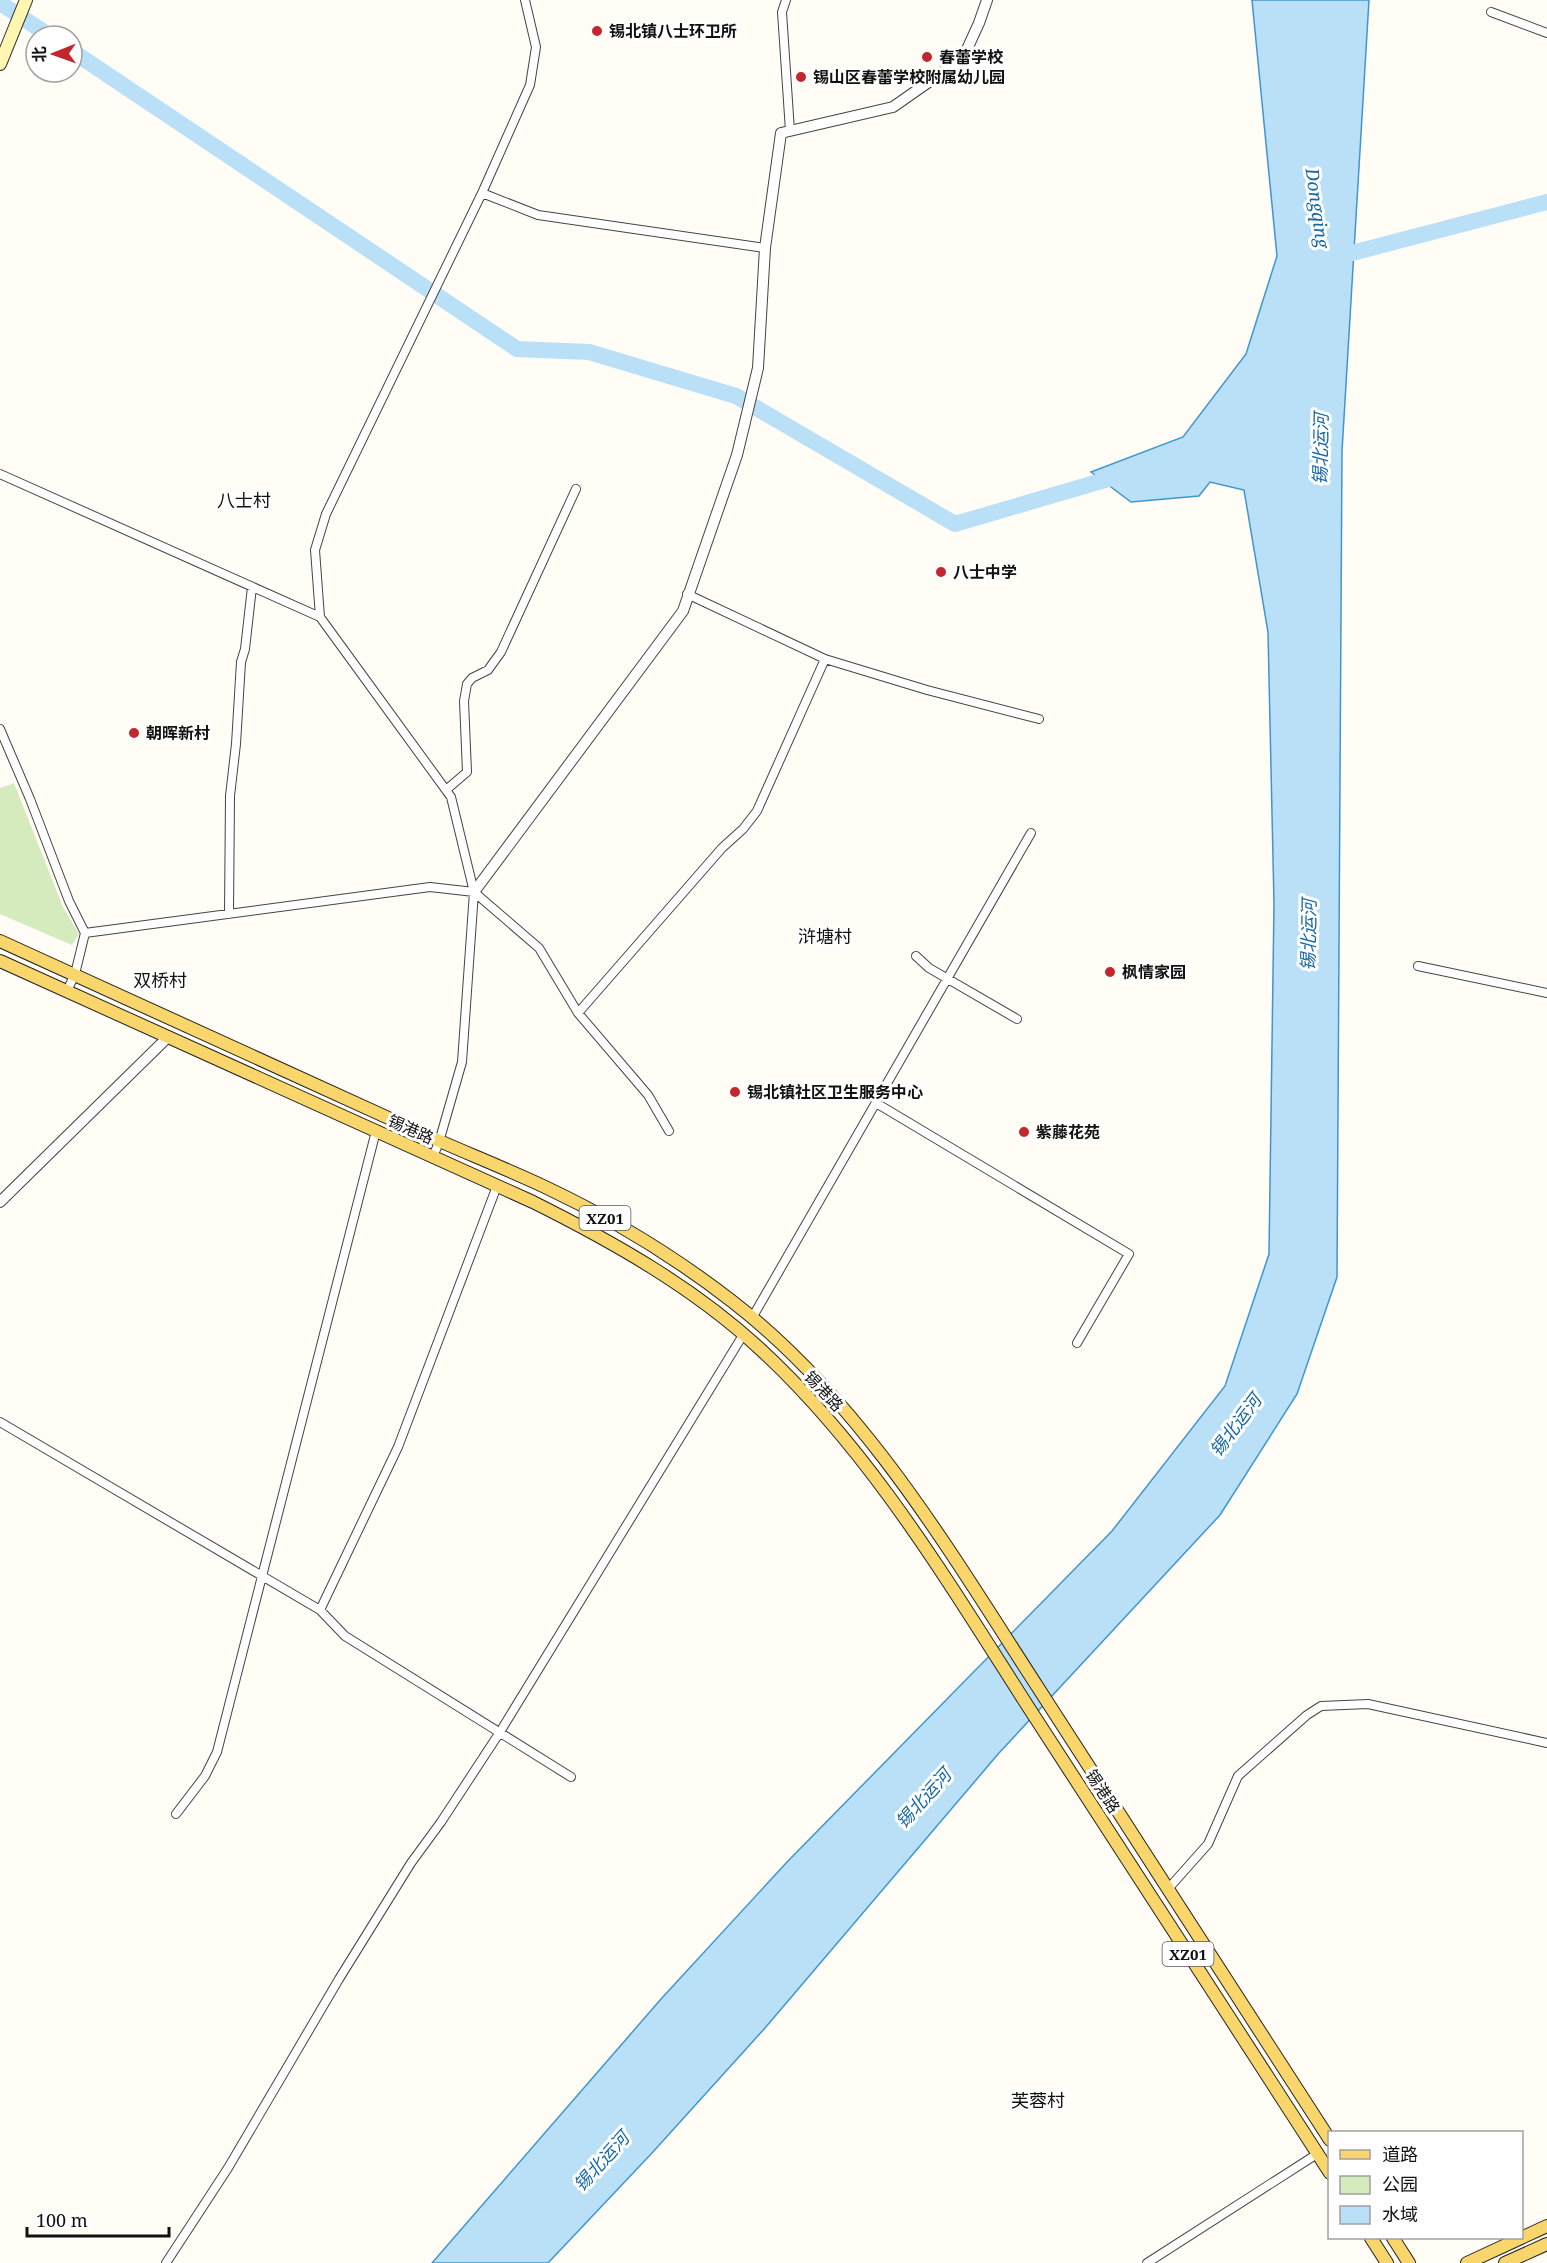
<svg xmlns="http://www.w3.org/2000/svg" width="1547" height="2263" viewBox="0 0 1547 2263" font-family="'Noto Serif','Noto Sans SC',serif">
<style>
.green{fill:#d5ebbd}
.water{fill:#b9e0f7;stroke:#3f96cf;stroke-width:1.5}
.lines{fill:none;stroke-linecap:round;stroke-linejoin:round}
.river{stroke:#b9e0f7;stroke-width:16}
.minor-casing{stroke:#444;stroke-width:10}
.tertiary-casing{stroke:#444;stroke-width:12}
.secondary-casing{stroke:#333;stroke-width:14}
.primary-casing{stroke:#222;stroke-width:14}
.minor{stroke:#fff;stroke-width:8}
.tertiary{stroke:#fff;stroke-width:10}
.secondary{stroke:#fff6b0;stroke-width:12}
.primary{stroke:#f9d66b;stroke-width:12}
.poi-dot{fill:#c4262e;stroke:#fff;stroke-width:2}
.labels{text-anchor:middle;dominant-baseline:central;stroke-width:6;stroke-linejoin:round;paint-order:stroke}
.shield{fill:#fff;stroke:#585858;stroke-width:1.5}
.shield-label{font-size:15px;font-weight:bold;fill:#111}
.poi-label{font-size:16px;font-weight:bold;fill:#111;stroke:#fff;text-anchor:start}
.street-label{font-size:16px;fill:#111;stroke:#fff}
.water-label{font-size:18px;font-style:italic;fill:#1768a6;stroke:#fff}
.neighbourhood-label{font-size:18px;fill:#111;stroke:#fff}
</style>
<rect width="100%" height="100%" fill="#fffdf5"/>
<path class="green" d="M 14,783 L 63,907 L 79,934 L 72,945 L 0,914 L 0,788 Z"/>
<path class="water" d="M 1252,0 L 1369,0 L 1342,451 L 1337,1277 L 1297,1394 L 1220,1515 L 999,1753 L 765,2028 L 652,2153 L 548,2263 L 432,2263 L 661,1999 L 787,1862 L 1112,1531 L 1225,1386 L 1269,1254 L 1274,904 L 1268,632 L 1244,490 L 1210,482 L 1199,496 L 1131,502 L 1091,472 L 1183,437 L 1246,354 L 1277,256 Z"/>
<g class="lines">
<path class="river" d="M 0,3 L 50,36
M 72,51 L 517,349 L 589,352 L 736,396 L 955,524 L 1122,475
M 1333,258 L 1547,202"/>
<g class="minor-casing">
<path id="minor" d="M 786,0 L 782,12 L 790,131
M 1491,12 L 1547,33
M 482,193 L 538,215 L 765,248
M 0,474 L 320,617 L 451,797 L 474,892 L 462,1062 L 439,1142 L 433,1157
M 687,594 L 825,659 L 927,690 L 1039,719
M 320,617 L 315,550 L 326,514 L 482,193 L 530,85 L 536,47 L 525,0
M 0,729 L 30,799 L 69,901 L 85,933
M 446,790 L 467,772 L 464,701 L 467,684 L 472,678 L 488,670 L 501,652 L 576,489
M 229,914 L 230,796 L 236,744 L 241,662 L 245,649 L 252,587
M 916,956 L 929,968 L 1017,1019
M 1418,966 L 1547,993
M 67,991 L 75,974 L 85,933 L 430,887 L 474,892 L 539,948 L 578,1013 L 648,1095 L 669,1131
M 578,1013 L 722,848 L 743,829 L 757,811 L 825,659
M 876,1103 L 1129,1254 L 1077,1343
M 752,1318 L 1031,833
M 0,1422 L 320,1610 L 345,1636 L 571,1777
M 320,1610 L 398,1447 L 497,1186
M 176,1814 L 205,1776 L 217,1752 L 376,1131
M 1168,1889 L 1208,1844 L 1238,1776 L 1307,1715 L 1321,1706 L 1368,1704 L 1547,1743
M 166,2263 L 228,2168 L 339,1979 L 411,1863 L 441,1822 L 500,1732 L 743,1335
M 1147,2263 L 1317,2154"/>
</g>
<g class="tertiary-casing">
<path id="tertiary" d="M 474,892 L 683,611 L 737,455 L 758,368 L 765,248 L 781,133 L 893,107 L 963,58 L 979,23 L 987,0
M 0,1202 L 168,1037"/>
</g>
<g class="secondary-casing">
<path id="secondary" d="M 0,64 L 26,0"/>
</g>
<g class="primary-casing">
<path id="primary" d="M 0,941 C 136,1002 271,1064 406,1126 C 451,1147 498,1165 543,1186 C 609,1217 674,1256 733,1302 C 863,1403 949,1550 1037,1686 C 1136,1837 1232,1989 1330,2140
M 0,961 L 533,1202 C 613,1242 693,1287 759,1348 C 869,1449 947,1580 1027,1705 C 1129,1861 1229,2017 1330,2173
M 1371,2238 L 1387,2263
M 1393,2238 L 1409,2263
M 1467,2263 L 1547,2226
M 1505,2263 L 1547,2244"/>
</g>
<use href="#minor" class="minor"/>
<use href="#tertiary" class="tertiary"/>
<use href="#secondary" class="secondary"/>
<use href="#primary" class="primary"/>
</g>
<g class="poi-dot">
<circle cx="597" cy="31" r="6"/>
<circle cx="927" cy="57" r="6"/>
<circle cx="801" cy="77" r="6"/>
<circle cx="941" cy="572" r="6"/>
<circle cx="134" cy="733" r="6"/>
<circle cx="1110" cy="972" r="6"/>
<circle cx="735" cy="1092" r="6"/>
<circle cx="1024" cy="1132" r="6"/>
</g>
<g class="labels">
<g class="shield">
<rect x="579.5" y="1206" width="51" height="24" rx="4.5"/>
<rect x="1162.5" y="1942" width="51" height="24" rx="4.5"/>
</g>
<g class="shield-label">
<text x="605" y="1218">XZ01</text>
<text x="1188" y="1954">XZ01</text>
</g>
<g class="poi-label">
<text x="609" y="31">锡北镇八士环卫所</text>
<text x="939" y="57">春蕾学校</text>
<text x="813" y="77">锡山区春蕾学校附属幼儿园</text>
<text x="953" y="572">八士中学</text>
<text x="146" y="733">朝晖新村</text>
<text x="1122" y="972">枫情家园</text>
<text x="747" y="1092">锡北镇社区卫生服务中心</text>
<text x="1036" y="1132">紫藤花苑</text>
</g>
<g class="street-label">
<text transform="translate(411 1129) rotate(24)">锡港路</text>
<text transform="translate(824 1391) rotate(47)">锡港路</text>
<text transform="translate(1103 1791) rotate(57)">锡港路</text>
</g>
<g class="water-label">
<text transform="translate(1318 208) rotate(82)">Dongqing</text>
<text transform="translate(1320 449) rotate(-89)">锡北运河</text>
<text transform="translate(1308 935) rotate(-89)">锡北运河</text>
<text transform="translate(1235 1425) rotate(-53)">锡北运河</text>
<text transform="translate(923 1798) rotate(-48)">锡北运河</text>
<text transform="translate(601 2161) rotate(-48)">锡北运河</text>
</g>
<g class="neighbourhood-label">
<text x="244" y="500">八士村</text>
<text x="825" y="936">浒塘村</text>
<text x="160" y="980">双桥村</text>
<text x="1038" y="2100">芙蓉村</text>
</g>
</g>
<rect x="1328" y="2131" width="195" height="108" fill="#ffffff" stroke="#a0a0a0" stroke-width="1.5"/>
<rect x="1340" y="2150" width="30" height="9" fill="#f9d66b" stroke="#a0a0a0" stroke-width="1.5"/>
<text x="1382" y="2161" font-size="18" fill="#111111">道路</text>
<rect x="1340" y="2176" width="30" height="18" fill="#d5ebbd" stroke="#a0a0a0" stroke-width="1.5"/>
<text x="1382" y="2191" font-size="18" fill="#111111">公园</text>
<rect x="1340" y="2206" width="30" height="18" fill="#b9e0f7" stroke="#a0a0a0" stroke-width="1.5"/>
<text x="1382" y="2221" font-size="18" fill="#111111">水域</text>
<g transform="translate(54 54) rotate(269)"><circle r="28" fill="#ffffff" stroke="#a0a0a0" stroke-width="1.5"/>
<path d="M0-4.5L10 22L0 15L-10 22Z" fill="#c4262e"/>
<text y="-9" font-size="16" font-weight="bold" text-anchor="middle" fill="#111111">北</text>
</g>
<path d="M27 2227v9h142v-9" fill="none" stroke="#111111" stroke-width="3"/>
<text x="36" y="2227" font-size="18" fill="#111111" stroke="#ffffff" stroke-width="4.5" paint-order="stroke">100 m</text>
</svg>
